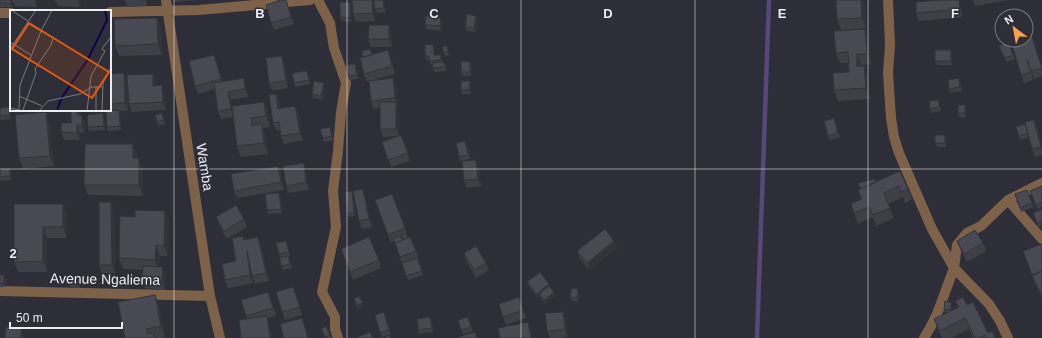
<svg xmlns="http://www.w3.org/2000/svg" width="1042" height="338" viewBox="0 0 1042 338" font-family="Helvetica,sans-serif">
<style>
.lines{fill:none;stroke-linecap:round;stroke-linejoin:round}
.stream{stroke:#56487b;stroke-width:4.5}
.minor{stroke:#7e6149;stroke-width:10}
.wall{fill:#3f3f48}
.shaded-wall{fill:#33333b}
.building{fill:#494954;stroke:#33333b}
.grid{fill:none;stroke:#ececf3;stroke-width:1;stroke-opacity:0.55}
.labels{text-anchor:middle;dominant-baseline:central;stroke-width:3;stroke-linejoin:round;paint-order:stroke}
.street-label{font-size:14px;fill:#ececf3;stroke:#2d2e38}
.inset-river{fill:none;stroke:#150147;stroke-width:2}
.inset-road{fill:none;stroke:#797a83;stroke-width:1}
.view{fill:#e8590c;fill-opacity:0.15;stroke:#e8590c;stroke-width:2}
.inset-edge{fill:none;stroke:#ececf3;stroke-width:2}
.grid-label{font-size:13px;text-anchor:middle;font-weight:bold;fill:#ececf3;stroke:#2d2e38;stroke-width:3;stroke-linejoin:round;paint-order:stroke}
</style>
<rect width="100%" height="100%" fill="#2d2e38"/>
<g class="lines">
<path class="stream" d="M 757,338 L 769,0"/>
<path class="minor" d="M 166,0 L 210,296 L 220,338
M 318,0 L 330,23 L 334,48 L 346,83 L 341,112 L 338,151 L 333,191 L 336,227 L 322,292 L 335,317 L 335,329 L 338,338
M 888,0 L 890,45 L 888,73 L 891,118 L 894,137 L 899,153 L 932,229 L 954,268 L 989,304 L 1000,321 L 1008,338
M 110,12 L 199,10 L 310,0
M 0,13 L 11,13
M 1008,200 L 1042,239
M 0,291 L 210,296
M 924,338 L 930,328 L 937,314 L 954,268 L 957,245 L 967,233 L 981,226 L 1008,200 L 1042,183"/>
</g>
<path class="wall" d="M 0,0 L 37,0 L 37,7 L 15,6 L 12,0 L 12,7 L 0,7 Z
M 55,0 L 81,0 L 80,7 L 58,6 Z
M 125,0 L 147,0 L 147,6 L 128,7 Z
M 173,0 L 197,0 L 174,2 Z
M 277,0 L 286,0 L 294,24 L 274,30 L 271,23 L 278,1 Z
M 384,0 L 386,12 L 377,13 L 375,9 Z
M 836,0 L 864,0 L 866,28 L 841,30 L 837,19 Z
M 973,0 L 1009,0 L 975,6 Z
M 350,2 L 351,6 L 351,22 L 341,21 L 340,17 Z
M 374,5 L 375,21 L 356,22 L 353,14 Z
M 961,6 L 962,17 L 919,21 L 916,13 Z
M 476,16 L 478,20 L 476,32 L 467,31 L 465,27 Z
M 157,18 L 161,29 L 162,55 L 119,56 L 115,46 Z
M 110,20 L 113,28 L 113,56 L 110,56 Z
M 442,22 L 441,31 L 426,29 L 425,25 Z
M 392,32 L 392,47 L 371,47 L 368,39 Z
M 869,40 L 871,64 L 861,65 L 868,76 L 870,99 L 838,101 L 834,90 L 849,72 L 848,63 L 840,63 L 836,53 Z
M 1011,41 L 1042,66 L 1042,76 L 1034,79 L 1030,67 L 1033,80 L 1024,83 Z
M 1008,42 L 1015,59 L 1006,62 L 999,46 Z
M 435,48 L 435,55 L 442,59 L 443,62 L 446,66 L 446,71 L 434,72 L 432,64 L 431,65 L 429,60 L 426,60 L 425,56 Z
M 448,50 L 449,56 L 445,56 L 443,52 Z
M 951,50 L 952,54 L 952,65 L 937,65 L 935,61 Z
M 214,55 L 217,62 L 222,82 L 246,86 L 248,97 L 231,100 L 233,117 L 221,119 L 218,111 L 215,89 L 198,94 L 195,86 Z
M 372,55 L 391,58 L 395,74 L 373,80 L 393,78 L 396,86 L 398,106 L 397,106 L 398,109 L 399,136 L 401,135 L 410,161 L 391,167 L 382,142 L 397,136 L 383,137 L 380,129 L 380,108 L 373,108 L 371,101 L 369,81 L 367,82 L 364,74 Z
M 282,56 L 285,64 L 288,88 L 272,91 L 269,83 Z
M 355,64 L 357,68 L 358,79 L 349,80 L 348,76 Z
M 472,66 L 471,76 L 462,76 L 461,72 Z
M 110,74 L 127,81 L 128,111 L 119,111 L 120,114 L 121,130 L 108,131 L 107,127 L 110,111 L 109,110 L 110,110 Z
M 309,75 L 310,84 L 295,87 L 294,83 Z
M 156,81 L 156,86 L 165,93 L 166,110 L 132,112 L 129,104 Z
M 470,81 L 471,85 L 471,94 L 462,94 L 461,90 Z
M 960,82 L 962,91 L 950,93 L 949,89 Z
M 325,87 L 323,100 L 313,98 L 312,94 Z
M 276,94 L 279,101 L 280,108 L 295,106 L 298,113 L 303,140 L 284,144 L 281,136 L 280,130 L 276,130 L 273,123 Z
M 939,100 L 940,104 L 941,111 L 931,113 L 930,109 Z
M 264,102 L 268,112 L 270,127 L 263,128 L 266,135 L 268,154 L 241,157 L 237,146 L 232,106 Z
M 965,105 L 966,109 L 966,117 L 959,117 L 958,113 Z
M 9,107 L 11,111 L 11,119 L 0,120 L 0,108 Z
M 78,110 L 79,115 L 82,115 L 85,123 L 84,133 L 80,133 L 80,140 L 64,140 L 61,132 L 71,123 Z
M 83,110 L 106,110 L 106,111 L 84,112 Z
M 162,113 L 165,124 L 158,126 L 155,115 Z
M 104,117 L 105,130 L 89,131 L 88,127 Z
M 834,118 L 840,137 L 830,140 L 828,136 Z
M 50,123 L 54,166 L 23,169 L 19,158 Z
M 1025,124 L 1029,136 L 1037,127 L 1042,148 L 1042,155 L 1035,157 L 1032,149 L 1029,137 L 1020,140 L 1016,127 Z
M 330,127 L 334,140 L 324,142 L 323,138 Z
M 946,139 L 946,147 L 937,147 L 935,143 Z
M 133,144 L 137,155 L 137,158 L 143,169 L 143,196 L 88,195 L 84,185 Z
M 467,145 L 470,159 L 460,161 L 459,157 Z
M 479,167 L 481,186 L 467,188 L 464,180 Z
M 10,168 L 11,172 L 11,180 L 0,181 L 0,169 Z
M 306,171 L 309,190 L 288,193 L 286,186 Z
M 281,173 L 284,190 L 237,198 L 234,191 Z
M 876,182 L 908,189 L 912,199 L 905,203 L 903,197 L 888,204 L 894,218 L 876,226 L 873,217 L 858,224 L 851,204 L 861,200 L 858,190 Z
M 1042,186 L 1042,207 L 1037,209 L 1030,191 Z
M 363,189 L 365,196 L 372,227 L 362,229 L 359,221 L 354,195 L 355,216 L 348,217 L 347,213 L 352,191 L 353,195 Z
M 1027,190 L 1034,207 L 1021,212 L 1015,194 Z
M 281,197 L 282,213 L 268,214 L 267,210 Z
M 375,200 L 405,228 L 407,236 L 416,251 L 419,259 L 418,259 L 423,275 L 408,280 L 394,241 L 391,243 Z
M 63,204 L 67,214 L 67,238 L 47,238 L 47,272 L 18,272 L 14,262 Z
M 1042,209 L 1042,225 L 1038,227 L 1033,213 Z
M 114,210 L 115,273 L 102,273 L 99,265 Z
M 165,211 L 169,222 L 168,256 L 160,256 L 159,267 L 166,275 L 165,290 L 145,288 L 142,281 L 143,270 L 123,269 L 119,258 L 135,217 Z
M 216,217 L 244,219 L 247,227 L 227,239 L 219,225 Z
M 258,237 L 261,244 L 269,281 L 255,284 L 252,274 L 253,283 L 228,288 L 225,280 L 236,261 L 244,239 Z
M 286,241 L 290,256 L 289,257 L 292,268 L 283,270 L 279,254 Z
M 614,241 L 617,248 L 590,270 L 580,259 L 577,251 Z
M 957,241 L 983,243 L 986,251 L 967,262 L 960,249 Z
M 1042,244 L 1042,299 L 1035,282 L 1023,251 Z
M 341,249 L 379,260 L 381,268 L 353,280 Z
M 464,253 L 486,263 L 489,270 L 476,278 L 466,261 Z
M 0,275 L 4,275 L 6,279 L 5,287 L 0,287 Z
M 80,282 L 80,288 L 71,288 L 70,284 Z
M 527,282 L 551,288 L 550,288 L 554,292 L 555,296 L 546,304 L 541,298 L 540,296 L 538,298 L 529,286 Z
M 293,287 L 302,315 L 285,320 L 282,312 Z
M 578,289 L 579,293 L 578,302 L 572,301 L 570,297 Z
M 155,295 L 159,306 L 165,337 L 159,338 L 125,338 Z
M 519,297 L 526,318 L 506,325 L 499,304 Z
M 354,299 L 364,306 L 359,309 L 355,303 Z
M 241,300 L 271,300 L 276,316 L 267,318 L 269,324 L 247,319 Z
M 955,301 L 967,305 L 988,333 L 995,338 L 973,338 L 969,329 L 951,338 L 942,338 L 938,330 L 934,319 L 947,313 L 945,313 L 944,309 L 953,306 L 952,310 L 958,308 Z
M 384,312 L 391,334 L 382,337 L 380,333 Z
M 563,312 L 566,319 L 567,337 L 560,338 L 567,338 L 550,338 L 547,331 Z
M 430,317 L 432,321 L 433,332 L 419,334 L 418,330 Z
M 468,317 L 473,331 L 463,334 L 458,320 Z
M 321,329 L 330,335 L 332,338 L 325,338 Z"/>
<path class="shaded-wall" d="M 11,0 L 12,0 L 12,7 L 11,3 Z
M 34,0 L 37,0 L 37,7 Z
M 78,0 L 81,0 L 80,7 Z
M 145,0 L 147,0 L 147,6 Z
M 372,0 L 374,5 L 375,21 L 373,13 Z
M 383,0 L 384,0 L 386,12 L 384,8 Z
M 861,0 L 864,0 L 866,28 L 862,18 Z
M 959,0 L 961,6 L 962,17 L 960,9 Z
M 350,2 L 351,6 L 351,22 L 350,18 Z
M 476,16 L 478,20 L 476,32 L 474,28 Z
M 157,18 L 161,29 L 162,55 L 158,44 Z
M 441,18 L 442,22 L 441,31 L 440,26 Z
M 110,20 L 113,28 L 113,56 L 110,49 Z
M 389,25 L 392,32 L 392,47 L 389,39 Z
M 865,29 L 869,40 L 871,64 L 867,54 Z
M 433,44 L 435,48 L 435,59 L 434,55 Z
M 388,50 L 391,58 L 395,74 L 392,66 Z
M 951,50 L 952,54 L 952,65 L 951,61 Z
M 857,54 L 861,65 L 861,77 L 857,66 Z
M 214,55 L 217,62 L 224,87 L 221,79 Z
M 282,56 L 285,64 L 288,88 L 286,81 Z
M 470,62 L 472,66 L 471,76 L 470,72 Z
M 355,64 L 357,68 L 358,79 L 357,75 Z
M 864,66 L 868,76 L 870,99 L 866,88 Z
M 124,73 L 127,81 L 128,111 L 125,103 Z
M 153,74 L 156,81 L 156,94 L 153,86 Z
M 244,78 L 246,86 L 248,97 L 245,89 Z
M 393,78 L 396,86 L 398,106 L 395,98 Z
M 470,81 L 471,85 L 471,94 L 469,90 Z
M 324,83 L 325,87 L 323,100 L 321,96 Z
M 162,85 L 165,93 L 166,110 L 163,102 Z
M 228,92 L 231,100 L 233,117 L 231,109 Z
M 276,94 L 279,101 L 281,116 L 278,109 Z
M 939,100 L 940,104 L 941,111 L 939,107 Z
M 264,102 L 268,112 L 270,127 L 266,116 Z
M 396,102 L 398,109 L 399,136 L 396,129 Z
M 965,105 L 966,109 L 966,117 L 965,113 Z
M 295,106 L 298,113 L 303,140 L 300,133 Z
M 9,107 L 11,111 L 11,119 L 10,115 Z
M 119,110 L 120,114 L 121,130 L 120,126 Z
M 46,112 L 50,123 L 54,166 L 50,156 Z
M 103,113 L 104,117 L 105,130 L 104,126 Z
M 82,115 L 85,123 L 84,133 L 82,126 Z
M 1034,120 L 1037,127 L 1042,148 L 1042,150 Z
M 262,124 L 266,135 L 268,154 L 264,143 Z
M 77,125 L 80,133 L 80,140 L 77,133 Z
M 945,135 L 946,139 L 946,147 L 945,143 Z
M 133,144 L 137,155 L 136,168 L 133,158 Z
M 139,158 L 143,169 L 143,196 L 139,185 Z
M 476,160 L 479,167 L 481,186 L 478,179 Z
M 304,163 L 306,171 L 309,190 L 306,182 Z
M 278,166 L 281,173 L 284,190 L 281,182 Z
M 10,168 L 11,172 L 11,180 L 10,176 Z
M 363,189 L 365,196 L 372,227 L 369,219 Z
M 352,191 L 353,195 L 355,216 L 354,212 Z
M 279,193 L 281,197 L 282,213 L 281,209 Z
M 111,202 L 114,210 L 115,273 L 112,265 Z
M 63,204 L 67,214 L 67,238 L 63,227 Z
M 165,211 L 169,222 L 168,256 L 164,246 Z
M 43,227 L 47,238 L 47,272 L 43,261 Z
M 258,237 L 261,244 L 269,281 L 266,273 Z
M 614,241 L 617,248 L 590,270 L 587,263 Z
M 156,245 L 160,256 L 159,271 L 155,260 Z
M 247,251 L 250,259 L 253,283 L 250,275 Z
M 163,267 L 166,275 L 165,290 L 162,282 Z
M 4,275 L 6,279 L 5,287 L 4,283 Z
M 79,278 L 80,282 L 80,288 L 79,284 Z
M 549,284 L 551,288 L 541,296 L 539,294 L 540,296 L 538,298 L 537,294 Z
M 578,289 L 579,293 L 578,302 L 577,298 Z
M 554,292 L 555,296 L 546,304 L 545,300 Z
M 155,295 L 159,306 L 165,337 L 161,326 Z
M 363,302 L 364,306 L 359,309 L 358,305 Z
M 951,302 L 953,306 L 952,314 L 951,310 Z
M 563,312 L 566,319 L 567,337 L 565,329 Z
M 267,316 L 269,324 L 272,338 L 270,338 Z
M 430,317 L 432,321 L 433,332 L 432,328 Z
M 528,322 L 531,330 L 532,338 L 531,338 Z
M 21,327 L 24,335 L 24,338 L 21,338 Z"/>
<path class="building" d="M 0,0 L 11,0 L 11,3 L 0,3 Z
M 281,0 L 286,0 L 291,17 L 271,23 L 266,5 Z
M 352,0 L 372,0 L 373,13 L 353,14 Z
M 374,0 L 383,0 L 384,8 L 375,9 Z
M 836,0 L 861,0 L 862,18 L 837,19 Z
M 943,0 L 959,0 L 960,9 L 916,13 L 916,2 Z
M 340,2 L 350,2 L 350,18 L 340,17 Z
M 467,14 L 476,16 L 474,28 L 465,27 Z
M 426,16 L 441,18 L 440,26 L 425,25 Z
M 157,18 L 158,44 L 115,46 L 114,19 Z
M 369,25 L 389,25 L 389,39 L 368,39 Z
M 865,29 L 867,54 L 857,54 L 857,66 L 864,66 L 866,88 L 834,90 L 833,73 L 849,72 L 848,52 L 836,53 L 834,31 Z
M 1031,34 L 1042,68 L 1031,71 L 1027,59 L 1027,60 L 1031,72 L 1021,75 L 1011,41 L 1015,40 L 1026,40 L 1026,36 Z
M 1008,42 L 1013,55 L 1005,58 L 999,46 Z
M 433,44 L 434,55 L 441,55 L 441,60 L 429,61 L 429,56 L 425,56 L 425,45 Z
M 443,46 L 447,46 L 448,52 L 443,52 Z
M 370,49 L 372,55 L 363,57 L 362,51 Z
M 388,50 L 392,66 L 364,74 L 360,58 Z
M 935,50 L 951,50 L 951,61 L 935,61 Z
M 214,55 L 221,79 L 195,86 L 189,61 Z
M 282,56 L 286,81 L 269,83 L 266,58 Z
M 461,61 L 470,62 L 470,72 L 461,72 Z
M 444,62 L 445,67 L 433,68 L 432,63 Z
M 355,64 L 357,75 L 348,76 L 346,65 Z
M 307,71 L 309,80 L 294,83 L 292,73 Z
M 124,73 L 125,103 L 110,104 L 110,74 Z
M 153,74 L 153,86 L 162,85 L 163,102 L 129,104 L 127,75 Z
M 244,78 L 245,89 L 228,92 L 231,109 L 218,111 L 214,83 Z
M 393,78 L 395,98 L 371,101 L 369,81 Z
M 959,78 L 960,87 L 949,89 L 948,80 Z
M 314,81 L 324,83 L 321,96 L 312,94 Z
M 461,81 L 470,81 L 469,90 L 461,90 Z
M 276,94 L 278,109 L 295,106 L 300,133 L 281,136 L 279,122 L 273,123 L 269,95 Z
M 939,100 L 939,107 L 930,109 L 929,101 Z
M 264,102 L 266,116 L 251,118 L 252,126 L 262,124 L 264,143 L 237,146 L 232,106 Z
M 380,102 L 396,102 L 396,129 L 380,129 Z
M 958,105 L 965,105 L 965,113 L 958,113 Z
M 9,107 L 10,115 L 0,116 L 0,108 Z
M 71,110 L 77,110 L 77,115 L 82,115 L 82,126 L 77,125 L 77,133 L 61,132 L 61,123 L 71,123 Z
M 119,110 L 120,126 L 107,127 L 106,111 Z
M 46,112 L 50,156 L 19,158 L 15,115 Z
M 103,113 L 104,126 L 88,127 L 87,115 Z
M 162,113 L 164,120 L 157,122 L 155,115 Z
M 834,118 L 838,133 L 828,136 L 824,121 Z
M 1034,120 L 1041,147 L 1032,149 L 1025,122 Z
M 1025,124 L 1028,133 L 1019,136 L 1016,127 Z
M 330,127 L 332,136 L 323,138 L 320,129 Z
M 401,135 L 408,153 L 388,160 L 382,142 Z
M 935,135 L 945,135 L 945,143 L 935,143 Z
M 465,141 L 468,155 L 459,157 L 456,143 Z
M 85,144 L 133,144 L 133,158 L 139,158 L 139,185 L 84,185 Z
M 476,160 L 478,179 L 464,180 L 462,161 Z
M 304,163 L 306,182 L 286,186 L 283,166 Z
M 278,166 L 281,182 L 234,191 L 231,174 Z
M 10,168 L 10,176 L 0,177 L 0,169 Z
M 900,171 L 908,189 L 901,192 L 899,186 L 884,193 L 890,208 L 873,215 L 869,207 L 854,213 L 851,204 L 862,199 L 858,190 Z
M 875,179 L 876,182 L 860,189 L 858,183 Z
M 1042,186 L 1042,202 L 1036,205 L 1030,191 Z
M 363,189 L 369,219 L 359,221 L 353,191 Z
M 1027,190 L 1032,203 L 1020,208 L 1015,194 Z
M 352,191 L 354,212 L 347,213 L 345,192 Z
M 279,193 L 281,209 L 267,210 L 265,194 Z
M 392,194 L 405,228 L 388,235 L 375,200 Z
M 99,202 L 111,202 L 112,265 L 99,265 Z
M 14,204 L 63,204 L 63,227 L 43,227 L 43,261 L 14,262 Z
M 236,205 L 244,219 L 224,231 L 216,217 Z
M 1042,209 L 1042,221 L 1037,223 L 1033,213 Z
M 135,210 L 165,211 L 164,246 L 156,245 L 155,260 L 119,258 L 120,216 L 135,217 Z
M 605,229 L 614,241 L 587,263 L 577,251 Z
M 975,230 L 983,243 L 964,254 L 957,241 Z
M 406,234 L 408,238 L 404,239 L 402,236 Z
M 243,236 L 244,240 L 258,237 L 266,273 L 252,276 L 247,251 L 250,275 L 225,280 L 222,264 L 236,261 L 232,238 Z
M 400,236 L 402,240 L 395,243 L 393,239 Z
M 369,237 L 379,260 L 350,272 L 341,249 Z
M 410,237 L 416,251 L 400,257 L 395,243 Z
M 286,241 L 289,252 L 279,254 L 276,243 Z
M 1042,244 L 1042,271 L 1032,275 L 1023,251 Z
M 476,246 L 486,263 L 474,270 L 464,253 Z
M 288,256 L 290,264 L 281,266 L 280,258 Z
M 417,258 L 422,271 L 406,276 L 402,263 Z
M 143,266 L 163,267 L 162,282 L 142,281 Z
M 1042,271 L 1042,296 L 1032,276 Z
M 540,272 L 549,284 L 537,294 L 527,282 Z
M 0,275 L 4,275 L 4,283 L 0,283 Z
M 70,278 L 79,278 L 79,284 L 70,284 Z
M 549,286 L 554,292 L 545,300 L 539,294 Z
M 293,287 L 300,307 L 282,312 L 276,292 Z
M 572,288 L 578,289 L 577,298 L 570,297 Z
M 268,292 L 273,308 L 246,316 L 241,300 Z
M 155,295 L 161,326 L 146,329 L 148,334 L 154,333 L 155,338 L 125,338 L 118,302 Z
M 358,296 L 363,302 L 358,305 L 354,299 Z
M 519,297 L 523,310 L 503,317 L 499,304 Z
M 963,297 L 967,305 L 973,302 L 988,333 L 992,331 L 995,338 L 987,338 L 985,335 L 979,338 L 975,338 L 965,318 L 940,331 L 934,319 L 959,307 L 955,301 Z
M 945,301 L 951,302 L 951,310 L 944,309 Z
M 384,312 L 389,330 L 380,333 L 375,315 Z
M 563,312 L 565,329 L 547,331 L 545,313 Z
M 267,316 L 270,338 L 241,338 L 239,320 Z
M 430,317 L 432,328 L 418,330 L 417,319 Z
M 468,317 L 471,327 L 461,330 L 458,320 Z
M 302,318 L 308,338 L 284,338 L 280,324 Z
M 528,322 L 531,338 L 500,338 L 498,328 Z
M 326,326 L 330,335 L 325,337 L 321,329 Z
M 6,327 L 21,327 L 21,338 L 5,338 Z
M 370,332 L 373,338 L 358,338 L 358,337 Z
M 475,332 L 477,338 L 459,338 L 458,337 Z
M 390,335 L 391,338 L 380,338 Z"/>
<path class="grid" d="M 174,0 L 174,338M 347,0 L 347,338M 521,0 L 521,338M 695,0 L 695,338M 868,0 L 868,338M 0,169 L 1042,169"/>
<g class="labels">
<g class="street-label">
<text transform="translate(205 167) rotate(81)">Wamba</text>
<text transform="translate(105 279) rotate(1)">Avenue Ngaliema</text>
</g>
</g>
<g transform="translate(10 10)">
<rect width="101" height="101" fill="#2d2e38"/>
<path class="inset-river" d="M 47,101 L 51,89 L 78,49 L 97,10 L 95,0"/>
<path class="inset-road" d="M 1,0 L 18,11M 0,32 L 21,45M 0,39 L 26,0M 9,86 L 32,96M 0,98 L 14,101M 9,99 L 10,75 L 31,21 L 42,0M 13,100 L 26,63 L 25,59 L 41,35 L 43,28 L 17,13M 29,101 L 38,91 L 70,84 L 82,77 L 92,77M 77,101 L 81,66 L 95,41 L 92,39 L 94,36 L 101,27M 86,101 L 86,76M 92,101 L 93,73 L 101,57"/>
<path class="view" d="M 19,13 L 99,62 L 82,88 L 2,39 Z"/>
<rect width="101" height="101" class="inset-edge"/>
</g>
<g class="grid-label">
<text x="260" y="18">B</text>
<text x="434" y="18">C</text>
<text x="608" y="18">D</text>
<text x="782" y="18">E</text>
<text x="955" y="18">F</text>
<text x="13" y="258">2</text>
</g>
<g transform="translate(1014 28) rotate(328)"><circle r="19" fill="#2d2e38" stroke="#797a83"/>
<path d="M0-3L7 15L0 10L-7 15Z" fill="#f9a04c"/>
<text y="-6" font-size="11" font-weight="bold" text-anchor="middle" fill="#ececf3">N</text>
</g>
<path d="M10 322v6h112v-6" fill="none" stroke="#ececf3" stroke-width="2"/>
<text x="16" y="322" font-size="12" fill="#ececf3" stroke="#2d2e38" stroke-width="3" paint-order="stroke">50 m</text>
</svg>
